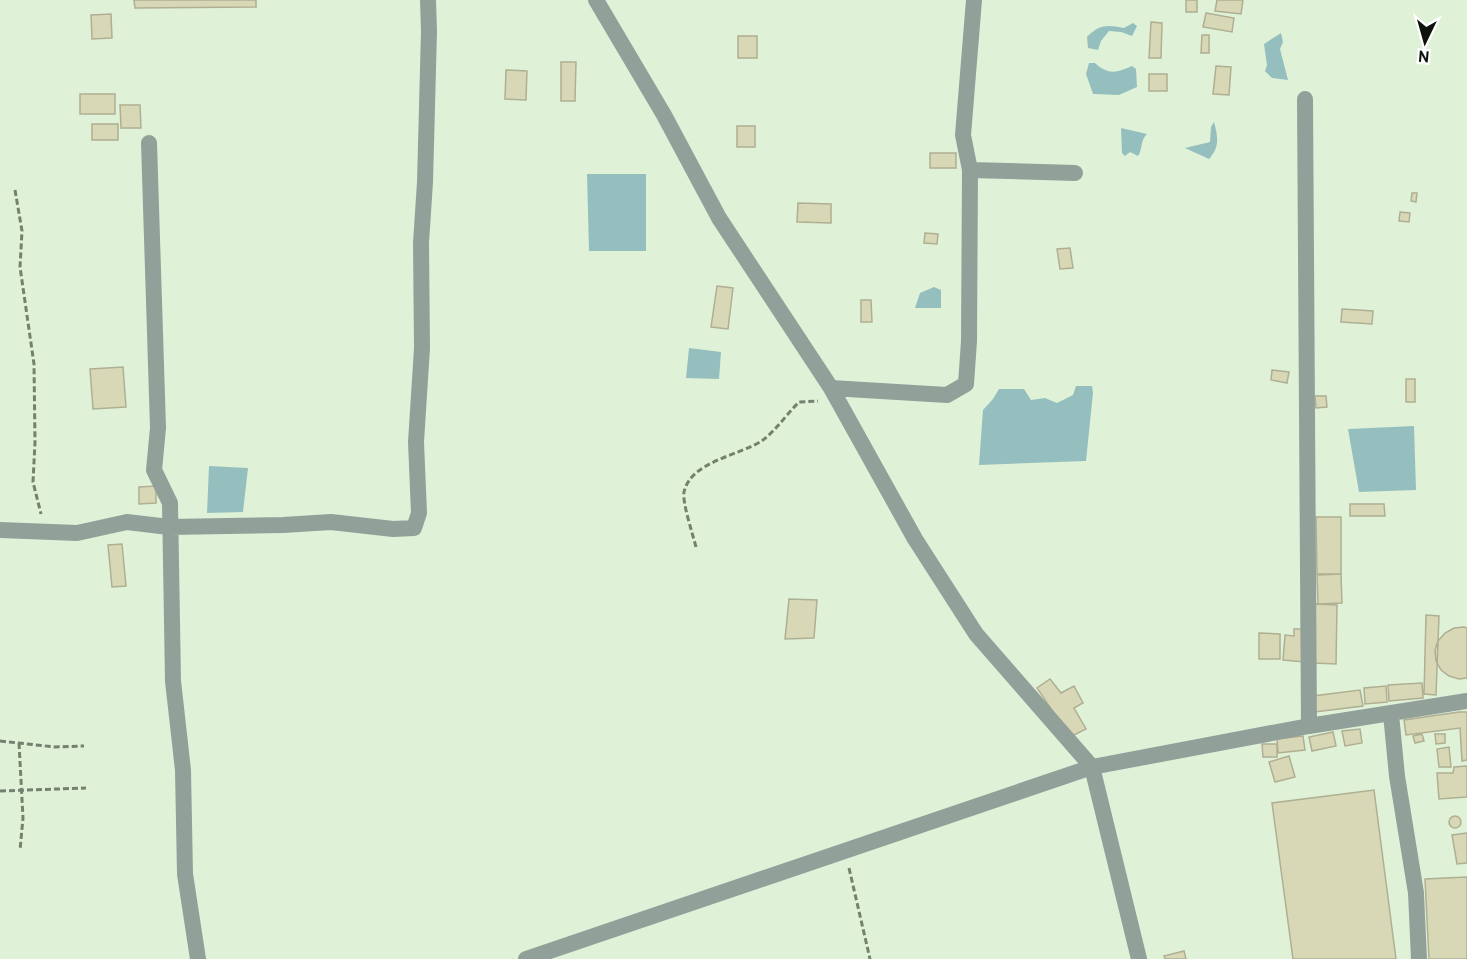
<svg xmlns="http://www.w3.org/2000/svg" width="1467" height="959" viewBox="0 0 1467 959" font-family="Overpass,sans-serif">
<style>
.water{fill:#95bfbe}
.building{fill:#d8d8b6;stroke:#afaf93;stroke-width:1.5}
.lines{fill:none;stroke-linecap:round;stroke-linejoin:round}
.path{stroke:#74816f;stroke-width:3;stroke-dasharray:6 3;stroke-linecap:butt}
.minor{stroke:#92a09a;stroke-width:16}
</style>
<rect width="100%" height="100%" fill="#dff2d8"/>
<path class="water" d="M 1133,23 L 1137,26 L 1132,36 L 1121,32 L 1109,31 L 1101,41 L 1098,50 L 1088,48 L 1087,37 C 1100,24 1107,25 1124,28 Z
M 1281,33 L 1283,42 L 1280,49 L 1288,80 L 1272,78 L 1265,71 L 1267,65 L 1264,44 Z
M 1089,63 L 1095,63 C 1108,75 1117,73 1132,66 L 1136,69 L 1137,87 L 1119,95 L 1093,94 L 1086,74 Z
M 1214,122 C 1218,137 1220,147 1209,159 L 1185,148 L 1210,142 L 1211,127 Z
M 1121,128 L 1147,134 C 1140,140 1143,149 1138,156 L 1130,152 L 1125,156 L 1122,153 Z
M 587,174 L 646,174 L 646,251 L 589,251 Z
M 934,287 L 941,290 L 941,308 L 915,308 L 920,293 Z
M 689,348 L 721,352 L 719,379 L 686,378 Z
M 1076,386 L 1092,386 L 1093,393 L 1086,461 L 979,465 L 983,410 L 993,399 L 999,389 L 1024,389 L 1031,400 L 1045,398 L 1057,403 L 1073,395 Z
M 1414,426 L 1416,490 L 1359,492 L 1348,429 Z
M 209,466 L 248,468 L 243,512 L 207,513 Z"/>
<path class="building" d="M 134,0 L 256,0 L 256,7 L 135,8 Z
M 1186,0 L 1197,0 L 1197,12 L 1186,12 Z
M 1217,0 L 1243,0 L 1241,14 L 1215,11 Z
M 1206,13 L 1234,18 L 1232,32 L 1203,27 Z
M 111,14 L 112,38 L 92,39 L 91,15 Z
M 1151,22 L 1162,23 L 1161,58 L 1149,58 Z
M 1202,35 L 1209,35 L 1209,53 L 1201,53 Z
M 738,36 L 757,36 L 757,58 L 738,58 Z
M 561,62 L 576,62 L 575,101 L 561,101 Z
M 1216,66 L 1231,67 L 1229,95 L 1213,94 Z
M 506,70 L 527,71 L 526,100 L 505,99 Z
M 1149,74 L 1167,74 L 1167,91 L 1149,91 Z
M 80,94 L 115,94 L 115,114 L 80,114 Z
M 120,105 L 140,105 L 141,128 L 121,128 Z
M 92,124 L 118,124 L 118,140 L 92,140 Z
M 737,126 L 755,126 L 755,147 L 737,147 Z
M 930,153 L 956,153 L 956,168 L 930,168 Z
M 1412,193 L 1417,193 L 1416,202 L 1411,201 Z
M 798,203 L 831,204 L 831,223 L 797,222 Z
M 1400,212 L 1410,213 L 1409,222 L 1399,221 Z
M 925,233 L 938,234 L 937,244 L 924,243 Z
M 1070,248 L 1073,268 L 1060,269 L 1057,249 Z
M 717,286 L 733,288 L 728,329 L 711,327 Z
M 861,300 L 871,300 L 872,322 L 861,322 Z
M 1342,309 L 1373,311 L 1372,324 L 1341,322 Z
M 123,367 L 126,407 L 93,409 L 90,369 Z
M 1272,370 L 1289,372 L 1287,383 L 1271,380 Z
M 1406,379 L 1415,379 L 1415,402 L 1406,402 Z
M 1315,396 L 1326,396 L 1327,407 L 1316,408 Z
M 156,486 L 156,503 L 139,504 L 139,487 Z
M 1350,504 L 1384,504 L 1385,516 L 1350,516 Z
M 1316,517 L 1341,517 L 1341,574 L 1317,574 Z
M 122,544 L 126,586 L 112,587 L 108,545 Z
M 1341,574 L 1342,603 L 1318,604 L 1317,575 Z
M 789,599 L 817,600 L 814,638 L 785,639 Z
M 1315,604 L 1337,605 L 1336,664 L 1314,663 Z
M 1426,615 L 1439,616 L 1436,695 L 1424,694 Z
M 1464,627 L 1467,628 L 1467,678 L 1459,679 L 1449,676 L 1441,670 L 1436,661 L 1435,650 L 1438,641 L 1445,633 L 1454,628 Z
M 1294,629 L 1307,629 L 1305,662 L 1283,660 L 1285,635 L 1294,636 Z
M 1259,633 L 1280,634 L 1280,659 L 1259,659 Z
M 1050,679 L 1061,693 L 1074,686 L 1083,703 L 1074,708 L 1086,729 L 1070,737 L 1037,688 Z
M 1422,683 L 1423,698 L 1389,701 L 1388,685 Z
M 1386,686 L 1387,702 L 1365,704 L 1364,688 Z
M 1360,690 L 1363,706 L 1315,712 L 1313,696 Z
M 1459,712 L 1467,712 L 1467,760 L 1462,761 L 1460,728 L 1406,735 L 1404,720 Z
M 1360,729 L 1362,743 L 1345,746 L 1342,731 Z
M 1333,732 L 1336,746 L 1312,751 L 1309,737 Z
M 1422,734 L 1424,741 L 1415,743 L 1413,736 Z
M 1435,734 L 1445,734 L 1445,743 L 1436,744 Z
M 1303,736 L 1305,750 L 1278,753 L 1277,739 Z
M 1262,744 L 1277,744 L 1277,757 L 1263,757 Z
M 1449,747 L 1451,767 L 1439,767 L 1437,749 Z
M 1289,756 L 1295,777 L 1275,782 L 1269,762 Z
M 1467,766 L 1467,797 L 1439,799 L 1437,773 L 1453,773 L 1454,767 Z
M 1374,790 L 1396,959 L 1293,959 L 1272,803 Z
M1449 822a6 6 0 1 1 12 0a6 6 0 1 1-12 0Z
M 1467,833 L 1467,863 L 1457,864 L 1452,835 Z
M 1467,877 L 1467,959 L 1429,959 L 1425,879 Z
M 1184,951 L 1186,959 L 1165,959 L 1164,956 Z"/>
<g class="lines">
<path class="path" d="M 15,190 L 22,231 L 20,267 L 34,364 L 35,442 L 33,482 L 41,514
M 696,547 C 693,535 682,502 684,492 C 691,461 739,456 763,440 C 776,430 787,414 799,402 L 818,401
M 0,741 L 55,747 L 84,746
M 19,743 L 23,818 L 20,850
M 0,791 L 86,788
M 849,868 L 870,959"/>
<path class="minor" d="M 596,0 L 664,115 L 719,218 L 831,388 L 915,539 L 976,634 L 1092,767 L 1139,959
M 1305,99 L 1309,726
M 149,143 L 158,428 L 154,470 L 170,503 L 173,681 L 183,770 L 185,874 L 198,959
M 970,170 L 1075,173
M 831,388 L 947,395 L 966,384 L 969,341 L 970,170 L 963,135 L 974,0
M 0,530 L 77,533 L 127,522 L 169,527 L 283,525 L 331,522 L 393,529 L 414,528 L 419,513 L 416,442 L 422,348 L 421,243 L 425,182 L 429,31 L 428,0
M 1391,714 L 1397,776 L 1416,893 L 1419,959
M 526,959 L 1092,767 L 1309,726 L 1467,701"/>
</g>
<g transform="translate(1425 42) rotate(185)" stroke="#ffffff" stroke-width="4.5" paint-order="stroke">
<path d="M0-4.5L10 22L0 15L-10 22Z" fill="#0d130a"/>
<text y="-9" font-size="16" font-weight="bold" text-anchor="middle" fill="#0d130a">N</text>
</g>
</svg>
